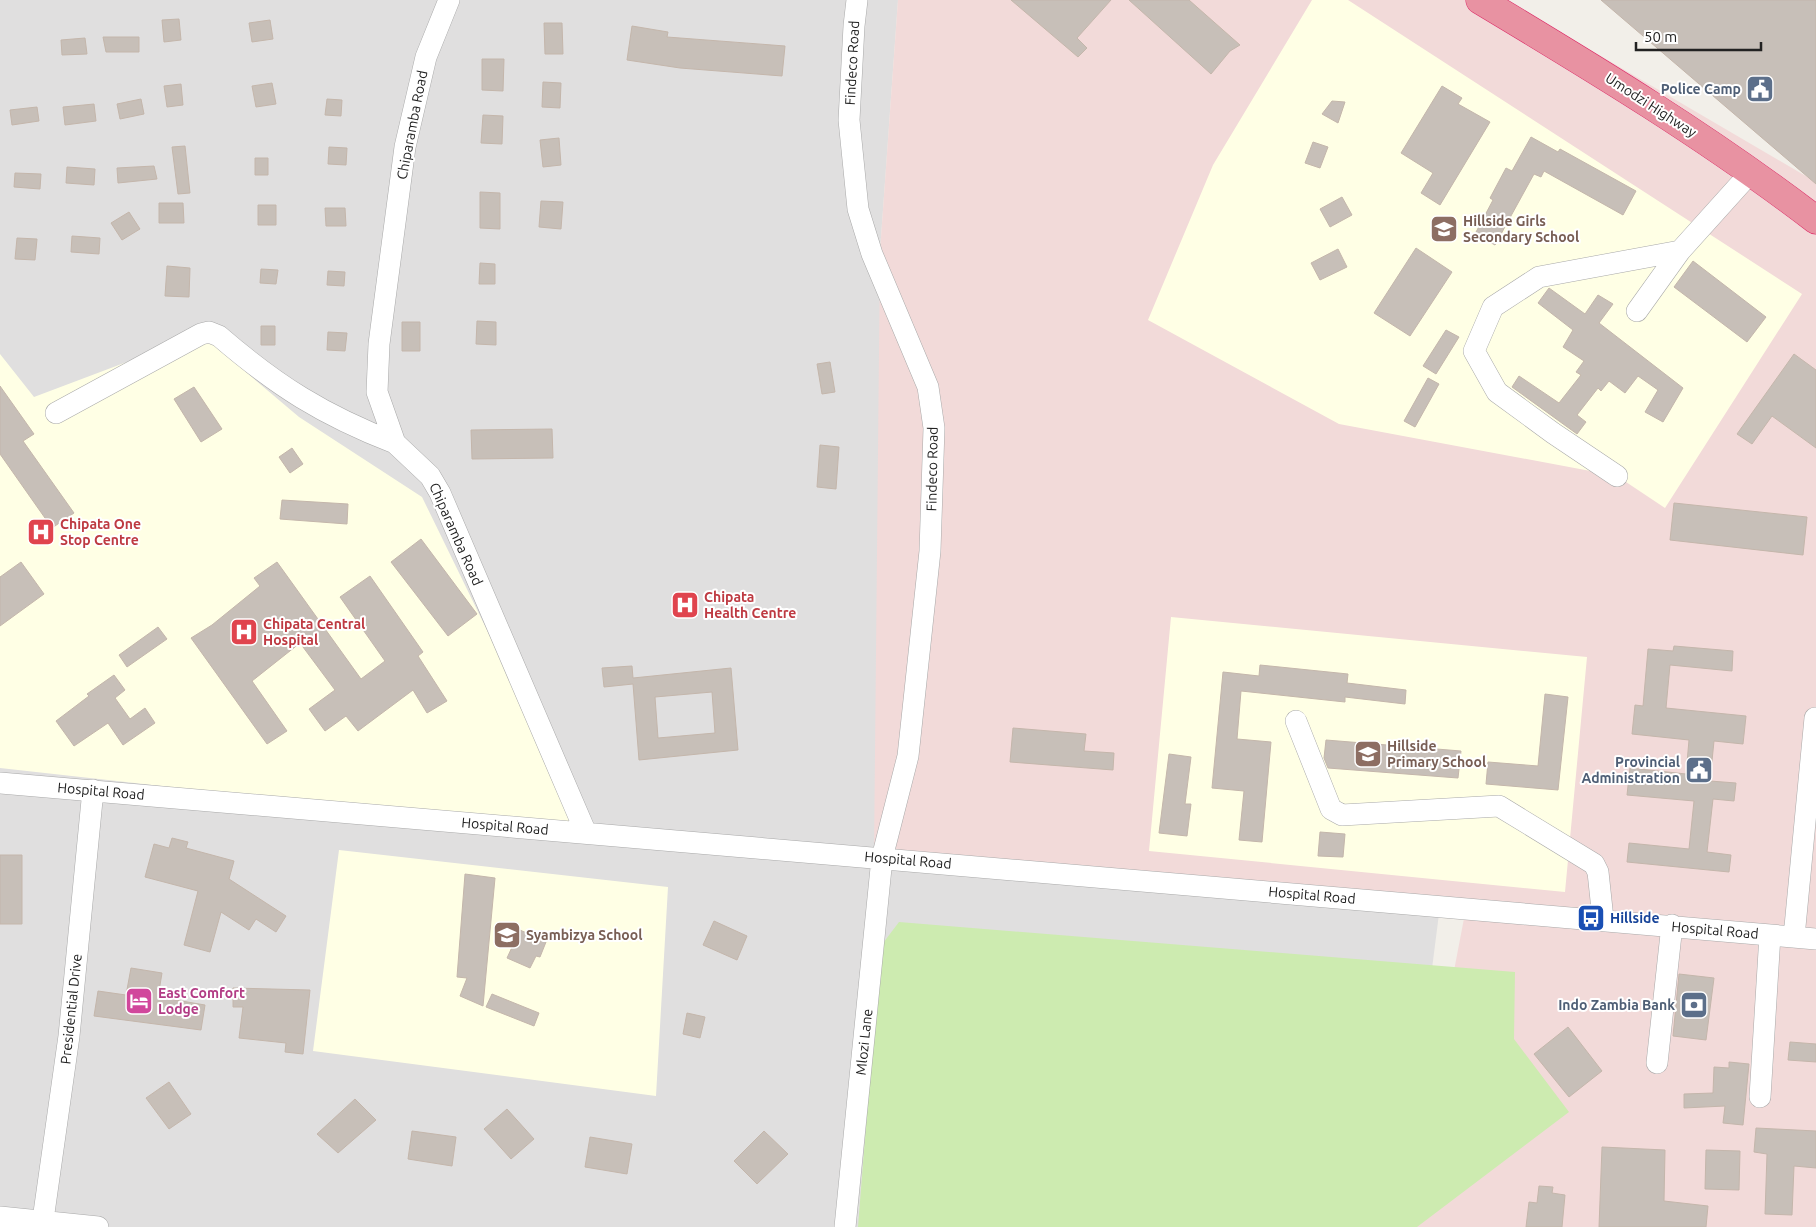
<svg xmlns="http://www.w3.org/2000/svg" width="1816" height="1227" viewBox="0 0 1816 1227" font-family="Ubuntu,sans-serif">
<style>
.residential{fill:#e0dfdf}
.commercial{fill:#f2dad9}
.education{fill:#ffffe5}
.grass{fill:#cdebb0}
.building{fill:#c7bfb8;stroke:#c4b6ab;fill-rule:evenodd}
.lines{fill:none;stroke-linecap:round;stroke-linejoin:round}
.minor-casing{stroke:#a9a9a9;stroke-width:22}
.highway-casing{stroke:#dc2a67;stroke-width:29}
.minor{stroke:#fff;stroke-width:21}
.highway{stroke:#e892a2;stroke-width:28}
.labels{text-anchor:middle;dominant-baseline:central;stroke-width:4;stroke-linejoin:round;paint-order:stroke}
.street-label{font-size:14px;fill:#222;stroke:#fff}
.service-label{font-size:14px;font-weight:bold;fill:#4e5e75;stroke:#fff;text-anchor:end}
.education-label{font-size:14px;font-weight:bold;fill:#785e54;stroke:#fff;text-anchor:start}
.health-label{font-size:14px;font-weight:bold;fill:#be3a42;stroke:#fff;text-anchor:start}
.transit-label{font-size:14px;font-weight:bold;fill:#164399;stroke:#fff;text-anchor:start}
.hotel-label{font-size:14px;font-weight:bold;fill:#b23c85;stroke:#fff;text-anchor:start}
</style>
<rect width="100%" height="100%" fill="#f2efe9"/>
<path class="residential" d="M 0,0 L 898,0 L 880,251 L 1440,906 L 1399,1227 L 0,1227 Z"/>
<path class="commercial" d="M 898,0 L 1505,0 L 1816,182 L 1816,1227 L 1405,1227 L 1466,908 L 874,854 L 880,251 Z"/>
<path class="education" d="M 1312,0 L 1348,0 L 1802,294 L 1665,508 L 1617,476 L 1339,424 L 1148,320 L 1213,165 Z
M 201,334 L 299,417 L 422,497 L 586,833 L 0,768 L 0,354 L 34,397 Z
M 1171,617 L 1587,657 L 1565,892 L 1149,851 Z
M 339,850 L 668,887 L 656,1096 L 313,1051 Z"/>
<path class="grass" d="M 899,922 L 1515,972 L 1514,1039 L 1569,1112 L 1417,1227 L 858,1227 L 880,947 Z"/>
<path class="building" d="M 1011,0 L 1111,0 L 1077,38 L 1087,48 L 1078,57 Z
M 1129,0 L 1189,0 L 1240,45 L 1230,51 L 1211,74 Z
M 1601,0 L 1816,0 L 1816,184 Z
M 179,19 L 181,40 L 164,42 L 162,20 Z
M 270,20 L 273,39 L 252,42 L 249,23 Z
M 544,23 L 562,23 L 563,54 L 545,54 Z
M 632,26 L 668,32 L 667,37 L 785,46 L 782,76 L 680,68 L 627,60 Z
M 103,37 L 139,37 L 139,52 L 106,52 Z
M 85,38 L 87,54 L 62,55 L 61,40 Z
M 482,59 L 504,59 L 503,91 L 482,90 Z
M 543,82 L 561,83 L 560,108 L 542,107 Z
M 272,83 L 276,104 L 256,107 L 252,86 Z
M 181,84 L 183,105 L 167,107 L 164,86 Z
M 1442,86 L 1462,98 L 1458,104 L 1490,122 L 1440,205 L 1421,193 L 1433,173 L 1401,153 Z
M 141,99 L 144,114 L 120,119 L 117,104 Z
M 327,99 L 342,100 L 341,116 L 325,115 Z
M 1332,101 L 1345,102 L 1338,123 L 1322,114 Z
M 94,104 L 96,121 L 65,125 L 63,107 Z
M 37,107 L 39,121 L 12,125 L 10,110 Z
M 483,115 L 503,116 L 502,144 L 481,143 Z
M 1531,137 L 1558,152 L 1560,149 L 1636,191 L 1623,215 L 1544,171 L 1541,177 L 1534,174 L 1495,245 L 1475,234 L 1493,200 L 1490,198 L 1506,168 L 1512,171 Z
M 559,138 L 561,165 L 543,167 L 540,140 Z
M 1313,142 L 1328,147 L 1320,168 L 1305,163 Z
M 185,146 L 190,193 L 178,194 L 172,147 Z
M 329,147 L 347,148 L 346,165 L 328,164 Z
M 255,158 L 268,158 L 268,175 L 255,175 Z
M 154,166 L 157,179 L 118,183 L 117,168 Z
M 67,167 L 95,169 L 94,185 L 66,183 Z
M 15,173 L 41,174 L 40,189 L 14,187 Z
M 480,192 L 500,193 L 500,229 L 480,228 Z
M 1342,197 L 1352,215 L 1330,227 L 1320,209 Z
M 541,201 L 563,202 L 561,229 L 539,227 Z
M 159,203 L 183,203 L 184,223 L 159,223 Z
M 258,205 L 276,205 L 276,225 L 258,225 Z
M 325,208 L 345,208 L 346,226 L 326,226 Z
M 129,212 L 140,229 L 122,240 L 111,223 Z
M 72,236 L 100,238 L 99,254 L 71,252 Z
M 17,238 L 37,239 L 35,260 L 15,259 Z
M 1416,248 L 1452,272 L 1410,336 L 1374,313 Z
M 1338,249 L 1347,267 L 1320,280 L 1311,263 Z
M 1693,261 L 1766,317 L 1747,342 L 1674,287 Z
M 480,263 L 495,264 L 495,284 L 479,284 Z
M 167,266 L 190,268 L 189,297 L 165,296 Z
M 261,269 L 278,270 L 276,284 L 260,283 Z
M 328,271 L 345,272 L 344,286 L 327,285 Z
M 1549,288 L 1585,314 L 1598,295 L 1613,304 L 1599,323 L 1683,388 L 1663,422 L 1645,412 L 1658,390 L 1638,376 L 1625,393 L 1609,381 L 1601,391 L 1598,388 L 1577,415 L 1586,422 L 1577,434 L 1512,387 L 1519,376 L 1559,403 L 1581,375 L 1576,372 L 1584,361 L 1563,347 L 1573,330 L 1538,303 Z
M 477,321 L 496,322 L 496,345 L 476,344 Z
M 402,322 L 420,322 L 420,351 L 402,351 Z
M 261,326 L 275,326 L 275,345 L 261,345 Z
M 1446,330 L 1459,337 L 1436,374 L 1423,366 Z
M 328,332 L 347,333 L 345,351 L 327,350 Z
M 1794,354 L 1816,370 L 1816,448 L 1772,416 L 1752,444 L 1737,434 Z
M 830,362 L 835,392 L 822,394 L 817,364 Z
M 1428,378 L 1439,384 L 1415,427 L 1404,421 Z
M 0,386 L 34,434 L 23,441 L 74,513 L 52,528 L 0,454 Z
M 194,387 L 222,429 L 201,442 L 174,399 Z
M 552,429 L 553,458 L 472,459 L 471,430 Z
M 820,445 L 839,447 L 836,489 L 817,487 Z
M 292,448 L 303,464 L 290,473 L 279,457 Z
M 282,500 L 348,504 L 347,524 L 280,519 Z
M 1674,503 L 1807,517 L 1803,555 L 1670,540 Z
M 421,539 L 477,614 L 448,636 L 391,562 Z
M 21,562 L 44,594 L 0,626 L 0,577 Z
M 277,562 L 361,679 L 385,661 L 340,597 L 370,576 L 423,652 L 418,656 L 447,701 L 427,713 L 413,690 L 358,731 L 346,716 L 325,731 L 309,709 L 335,690 L 300,643 L 252,681 L 287,731 L 267,744 L 191,638 L 212,625 L 260,586 L 254,578 Z
M 158,627 L 167,639 L 127,667 L 119,655 Z
M 1674,646 L 1733,651 L 1732,671 L 1670,665 L 1666,708 L 1746,716 L 1743,744 L 1714,741 L 1710,781 L 1736,783 L 1734,801 L 1713,799 L 1707,852 L 1731,855 L 1729,872 L 1627,862 L 1629,843 L 1689,849 L 1694,801 L 1627,795 L 1630,768 L 1686,774 L 1689,740 L 1632,734 L 1635,705 L 1643,706 L 1648,649 L 1673,651 Z
M 1260,665 L 1348,674 L 1347,683 L 1406,690 L 1405,704 L 1345,697 L 1345,702 L 1241,691 L 1237,739 L 1271,742 L 1262,842 L 1239,840 L 1244,791 L 1212,788 L 1223,672 L 1259,676 Z
M 632,666 L 633,678 L 731,668 L 738,750 L 639,760 L 633,684 L 604,687 L 602,668 ZM 712,692 L 715,733 L 658,738 L 655,697 Z
M 114,675 L 125,690 L 115,698 L 130,719 L 145,708 L 155,723 L 123,745 L 108,723 L 74,746 L 56,721 L 89,696 L 87,694 Z
M 1545,694 L 1568,697 L 1558,790 L 1486,784 L 1488,762 L 1538,766 Z
M 1013,728 L 1086,734 L 1084,751 L 1114,753 L 1113,770 L 1010,762 Z
M 1326,740 L 1461,751 L 1458,778 L 1328,768 L 1324,758 Z
M 1169,754 L 1191,757 L 1185,804 L 1191,804 L 1187,836 L 1159,833 Z
M 1320,832 L 1345,834 L 1343,857 L 1318,856 Z
M 172,838 L 188,842 L 186,848 L 234,861 L 229,879 L 286,916 L 276,932 L 256,919 L 249,930 L 221,912 L 210,952 L 184,945 L 198,891 L 145,877 L 154,844 L 169,848 Z
M 0,855 L 22,855 L 22,924 L 0,924 Z
M 465,874 L 495,878 L 483,1006 L 460,996 L 467,978 L 457,977 Z
M 714,921 L 747,936 L 737,960 L 703,945 Z
M 520,930 L 546,942 L 540,957 L 536,956 L 530,968 L 507,958 Z
M 131,968 L 162,973 L 158,997 L 205,1005 L 201,1030 L 94,1016 L 98,991 L 126,995 Z
M 1679,974 L 1714,978 L 1706,1040 L 1673,1036 Z
M 233,988 L 310,990 L 303,1054 L 285,1052 L 286,1043 L 239,1038 L 243,1007 L 233,1007 Z
M 492,994 L 539,1013 L 534,1026 L 486,1007 Z
M 687,1013 L 705,1017 L 700,1038 L 683,1034 Z
M 1568,1027 L 1602,1071 L 1569,1097 L 1534,1054 Z
M 1790,1042 L 1816,1044 L 1816,1062 L 1788,1060 Z
M 1729,1062 L 1749,1064 L 1743,1125 L 1723,1123 L 1725,1106 L 1684,1108 L 1684,1094 L 1713,1093 L 1714,1067 L 1729,1068 Z
M 169,1082 L 191,1114 L 169,1129 L 146,1098 Z
M 355,1099 L 376,1120 L 338,1153 L 317,1134 Z
M 507,1109 L 534,1139 L 511,1159 L 484,1129 Z
M 1756,1128 L 1816,1131 L 1816,1168 L 1794,1166 L 1792,1215 L 1765,1214 L 1767,1154 L 1754,1152 Z
M 412,1131 L 456,1137 L 452,1166 L 408,1159 Z
M 764,1131 L 788,1154 L 757,1184 L 734,1161 Z
M 590,1137 L 632,1144 L 627,1174 L 585,1167 Z
M 1602,1147 L 1665,1150 L 1664,1201 L 1708,1206 L 1706,1227 L 1599,1227 Z
M 1706,1150 L 1740,1151 L 1739,1190 L 1705,1189 Z
M 1539,1186 L 1553,1187 L 1552,1193 L 1565,1195 L 1562,1227 L 1526,1227 L 1529,1202 L 1537,1203 Z"/>
<g class="lines">
<g class="minor-casing">
<path id="minor" d="M 449,0 L 426,57 L 405,147 L 379,344 L 377,392 L 395,443 L 430,476 L 440,493 L 586,833
M 1637,311 L 1680,251
M 56,413 L 201,334 L 209,332 L 219,336 C 277,386 323,415 395,443
M 1617,476 L 1553,433 L 1497,392 L 1474,351 L 1493,307 L 1539,277 L 1680,251 L 1752,171
M 1296,721 L 1331,809 L 1342,815 L 1499,806 L 1594,864 L 1598,872 L 1603,919
M 0,783 L 1816,939
M 1794,937 L 1815,718
M 1657,1063 L 1672,925
M 1760,1097 L 1770,935
M 0,1217 L 98,1227
M 42,1227 L 69,1036 L 93,790
M 845,1227 L 882,858 L 908,756 L 930,551 L 934,428 L 928,387 L 872,254 L 858,209 L 849,120 L 854,26 L 857,0"/>
</g>
<g class="highway-casing">
<path id="highway" d="M 1480,0 C 1595,69 1709,138 1816,220"/>
</g>
<use href="#minor" class="minor"/>
<use href="#highway" class="highway"/>
</g>
<defs>
<g id="civic-square" transform="scale(1.4375)"><rect x="-9" y="-9" width="18" height="18" rx="4" fill="#5c6f8a" stroke="#fff"/><path d="M-.6-6.5H3V-4.5H.6V-3L4-1V1h2V6H-6V1h2V-1L-.6-3ZM-1.2 2.5V6h2.4V2.5Z" fill="#fff"/></g>
<g id="school-square" transform="scale(1.4375)"><rect x="-9" y="-9" width="18" height="18" rx="4" fill="#8d6e63" stroke="#fff"/><path d="M0-5L7-2L0 1L-7-2ZM-4 1L0 2.5L4 1V4Q0 6-4 4Z" fill="#fff"/></g>
<g id="hospital-square" transform="scale(1.4375)"><rect x="-9" y="-9" width="18" height="18" rx="4" fill="#e0444e" stroke="#fff"/><path d="M-5-5h3v3.5h4V-5h3V5h-3V1.5h-4V5h-3Z" fill="#fff"/></g>
<g id="bus-square" transform="scale(1.4375)"><rect x="-9" y="-9" width="18" height="18" rx="4" fill="#1a4fb4" stroke="#fff"/><path d="M-5-6H5V4H4V6H2V4H-2V6H-4V4H-5ZM-3.5-4V0h7V-4ZM-3.5 1.2v1.5H-2V1.2ZM2 1.2v1.5H3.5V1.2Z" fill="#fff"/></g>
<g id="hotel-square" transform="scale(1.4375)"><rect x="-9" y="-9" width="18" height="18" rx="4" fill="#d1479c" stroke="#fff"/><path d="M-6-4.5h1.5V1H6V5H4.5V3h-9V5H-6ZM-4 0a1.8 1.8 0 1 1 3.6 0ZM.5 0V-2.5h3Q6-2.5 6 0Z" fill="#fff"/></g>
<g id="bank-square" transform="scale(1.4375)"><rect x="-9" y="-9" width="18" height="18" rx="4" fill="#5c6f8a" stroke="#fff"/><path d="M-6-4H6V4H-6ZM0-2.3a2.3 2.3 0 1 0 0 4.6a2.3 2.3 0 1 0 0-4.6Z" fill="#fff"/></g>
</defs>
<g fill-rule="evenodd">
<use href="#civic-square" x="1760" y="89"/>
<use href="#school-square" x="1444" y="229"/>
<use href="#hospital-square" x="41" y="532"/>
<use href="#hospital-square" x="685" y="605"/>
<use href="#hospital-square" x="244" y="632"/>
<use href="#school-square" x="1368" y="754"/>
<use href="#civic-square" x="1699" y="770"/>
<use href="#bus-square" x="1591" y="918"/>
<use href="#school-square" x="507" y="935"/>
<use href="#hotel-square" x="139" y="1001"/>
<use href="#bank-square" x="1694" y="1005"/>
</g>
<g class="labels">
<g class="street-label">
<text transform="translate(852 63) rotate(-87)">Findeco Road</text>
<text transform="translate(1651 105) rotate(33)">Umodzi Highway</text>
<text transform="translate(412 125) rotate(-79)">Chiparamba Road</text>
<text transform="translate(932 469) rotate(-89)">Findeco Road</text>
<text transform="translate(456 534) rotate(66)">Chiparamba Road</text>
<text transform="translate(101 791) rotate(5)">Hospital Road</text>
<text transform="translate(505 826) rotate(5)">Hospital Road</text>
<text transform="translate(908 860) rotate(5)">Hospital Road</text>
<text transform="translate(1312 895) rotate(5)">Hospital Road</text>
<text transform="translate(1715 930) rotate(5)">Hospital Road</text>
<text transform="translate(71 1009) rotate(-84)">Presidential Drive</text>
<text transform="translate(864 1042) rotate(-84)">Mlozi Lane</text>
</g>
<g class="service-label">
<text x="1741" y="89">Police Camp</text>
<text x="1680" y="762">Provincial<tspan x="1680" dy="16">Administration</tspan></text>
<text x="1675" y="1005">Indo Zambia Bank</text>
</g>
<g class="education-label">
<text x="1463" y="221">Hillside Girls<tspan x="1463" dy="16">Secondary School</tspan></text>
<text x="1387" y="746">Hillside<tspan x="1387" dy="16">Primary School</tspan></text>
<text x="526" y="935">Syambizya School</text>
</g>
<g class="health-label">
<text x="60" y="524">Chipata One<tspan x="60" dy="16">Stop Centre</tspan></text>
<text x="704" y="597">Chipata<tspan x="704" dy="16">Health Centre</tspan></text>
<text x="263" y="624">Chipata Central<tspan x="263" dy="16">Hospital</tspan></text>
</g>
<g class="transit-label">
<text x="1610" y="918">Hillside</text>
</g>
<g class="hotel-label">
<text x="158" y="993">East Comfort<tspan x="158" dy="16">Lodge</tspan></text>
</g>
</g>
<path d="M1636 42v8h125v-8" fill="none" stroke="#222222" stroke-width="2.5"/>
<text x="1644" y="42" font-size="15" fill="#222222" stroke="#ffffff" stroke-width="4" paint-order="stroke">50 m</text>
</svg>
